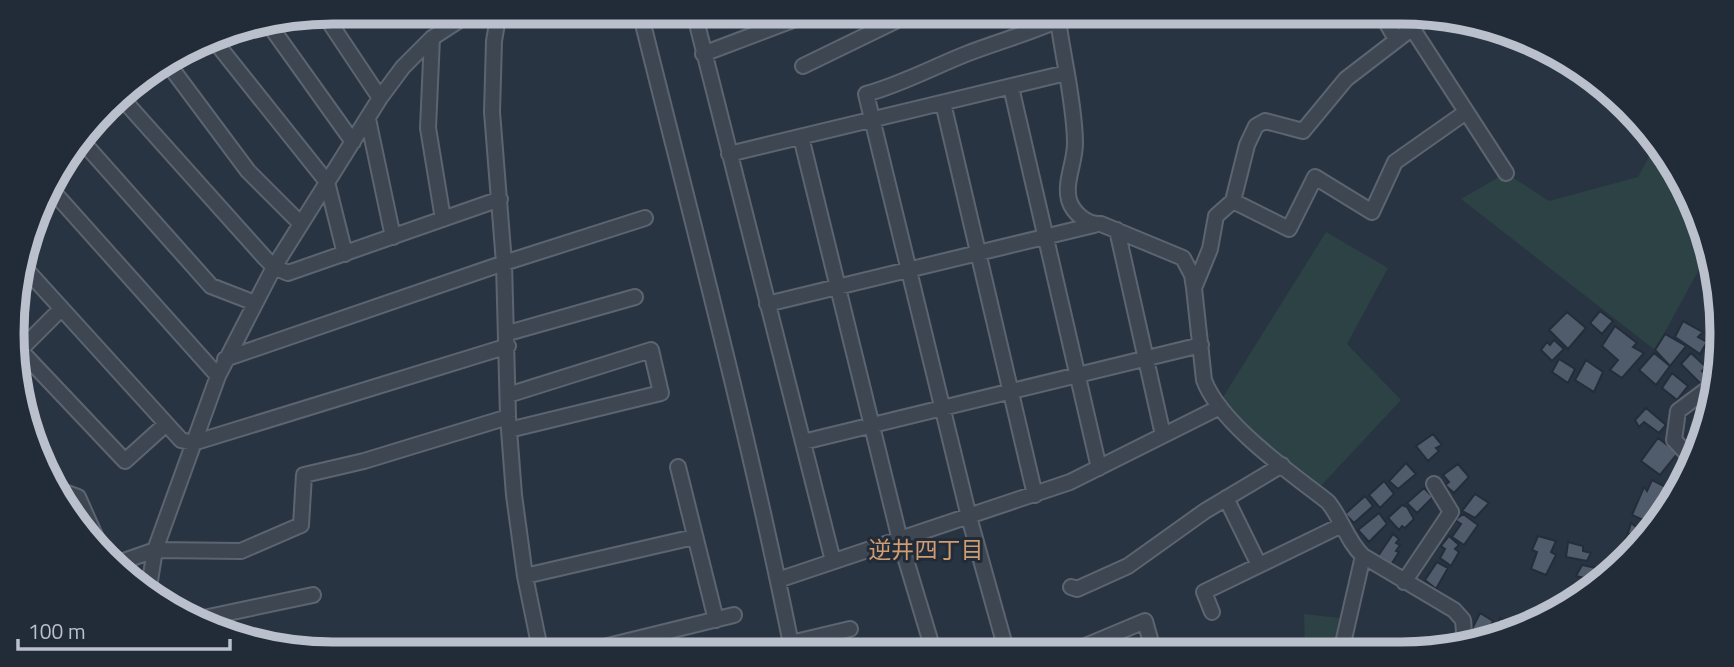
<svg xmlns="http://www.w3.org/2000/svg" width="1734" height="667" viewBox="0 0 1734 667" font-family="'Titillium Web','Noto Sans JP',sans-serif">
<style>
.green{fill:#2c4244}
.building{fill:#505b6b;stroke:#242d3a;stroke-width:2}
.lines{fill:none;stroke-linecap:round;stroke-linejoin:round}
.minor-casing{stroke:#5c6470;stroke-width:18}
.minor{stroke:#3e4652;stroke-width:14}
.labels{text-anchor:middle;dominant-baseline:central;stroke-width:6;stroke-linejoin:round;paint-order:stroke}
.neighbourhood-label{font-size:23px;fill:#d09c72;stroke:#222b38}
.rim{fill:none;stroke:#bbc1cc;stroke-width:9}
</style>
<rect width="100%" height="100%" fill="#293442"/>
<path class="green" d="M 1655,146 L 1679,173 L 1707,255 L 1655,350 L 1461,199 L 1506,173 L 1549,201 L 1638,177 Z
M 1326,232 L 1388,268 L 1347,344 L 1401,400 L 1319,488 L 1252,436 L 1220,402 Z
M 1304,614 L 1340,618 L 1333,652 L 1305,652 Z"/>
<path class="building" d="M 1600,311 L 1613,321 L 1602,334 L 1590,323 Z
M 1567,312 L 1586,328 L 1568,349 L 1549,330 Z
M 1683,321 L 1703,332 L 1698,337 L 1707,342 L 1700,354 L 1675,337 Z
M 1615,326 L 1637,343 L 1633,347 L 1644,353 L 1622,378 L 1610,370 L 1618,360 L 1602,346 Z
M 1665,334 L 1686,346 L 1670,366 L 1655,350 Z
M 1554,340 L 1564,349 L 1552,361 L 1541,350 L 1547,342 L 1550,345 Z
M 1654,353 L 1670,366 L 1656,385 L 1639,370 Z
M 1691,353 L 1706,367 L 1702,371 L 1710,378 L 1702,385 L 1681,364 Z
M 1559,359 L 1575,369 L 1568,383 L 1552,372 Z
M 1586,360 L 1603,372 L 1594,392 L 1575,380 Z
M 1672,373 L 1688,386 L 1677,400 L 1662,388 Z
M 1646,408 L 1666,425 L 1659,433 L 1644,422 L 1639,427 L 1635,420 Z
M 1433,434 L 1442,445 L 1436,448 L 1439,451 L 1428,461 L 1416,446 Z
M 1658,438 L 1678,453 L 1660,475 L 1641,461 Z
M 1406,463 L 1416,474 L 1398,489 L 1389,481 Z
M 1458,464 L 1469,477 L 1454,493 L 1445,485 L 1449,482 L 1443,475 Z
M 1652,480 L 1670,489 L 1660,517 L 1654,525 L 1632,515 L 1644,487 L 1647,491 Z
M 1384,481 L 1394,494 L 1380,508 L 1369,495 Z
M 1424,488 L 1433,497 L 1417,513 L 1407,503 Z
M 1475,494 L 1489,503 L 1475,518 L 1462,511 Z
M 1365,496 L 1373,506 L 1354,523 L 1345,514 Z
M 1402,505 L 1407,507 L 1414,519 L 1405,528 L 1402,526 L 1399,530 L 1388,518 Z
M 1379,513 L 1387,524 L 1369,542 L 1358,530 Z
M 1463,514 L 1478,525 L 1464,545 L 1452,537 L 1461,524 L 1455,520 Z
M 1631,523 L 1644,533 L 1640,540 L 1628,533 Z
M 1628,533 L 1641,541 L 1628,556 L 1619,552 Z
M 1393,534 L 1399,539 L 1396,543 L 1400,545 L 1396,551 L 1399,552 L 1391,565 L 1378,556 Z
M 1449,536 L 1459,545 L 1455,549 L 1459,552 L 1451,566 L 1440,558 L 1445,549 L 1441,546 Z
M 1538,536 L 1556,541 L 1551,552 L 1556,555 L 1546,575 L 1531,569 L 1537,552 L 1532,550 Z
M 1568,542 L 1583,546 L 1583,551 L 1591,553 L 1587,561 L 1566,557 Z
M 1437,562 L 1448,568 L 1436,589 L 1425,580 Z
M 1582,565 L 1596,568 L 1593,580 L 1576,576 Z
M 1480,613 L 1493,621 L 1485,636 L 1472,629 Z
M 1500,618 L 1519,629 L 1490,638 Z"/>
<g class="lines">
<g class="minor-casing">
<path id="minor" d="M 499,12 L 494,41 L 492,112 L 504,263 L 508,417 L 514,495 L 525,576 L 541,654
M 640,12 C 693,225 750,438 793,654
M 694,12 L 833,561
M 1057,12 C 1062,55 1074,98 1075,141 C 1076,161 1064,181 1069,200 C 1073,213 1087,225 1101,224 L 1183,258 L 1192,275 L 1194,288 L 1204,380 C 1220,424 1291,473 1328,502 C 1342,519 1347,541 1363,556 L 1454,610 L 1463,620 L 1465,645
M 1380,12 L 1396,39
M 324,14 L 380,98
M 268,23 L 353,142
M 1412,28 L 1506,173
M 432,38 L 428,128 L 443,219
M 213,39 L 327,182 L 345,254
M 703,54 L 814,12
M 169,65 L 248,171 L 301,224
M 803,66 L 914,12
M 1011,87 L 1099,468
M 119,95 L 265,258 L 274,267 L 288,273 L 500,199
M 943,103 L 1035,495
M 368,119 L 393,237
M 801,137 L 900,540 L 934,653
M 82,141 L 211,286 L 255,303
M 729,154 L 1066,73
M 50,188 L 218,376
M 1233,201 L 1289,229 L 1315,177 L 1372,212 L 1395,162 L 1466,112
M 1117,230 L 1163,435
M 23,266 L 181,440 L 193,443 L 508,346
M 1194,288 L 1210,249 L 1216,216 L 1233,201 L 1247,145 L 1256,126 L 1265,121 L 1303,131 L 1346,79 L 1428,16
M 767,304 L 1094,225
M 61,309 L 20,350 L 125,461 L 166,424
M 508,333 L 635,297
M 225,359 L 504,263 L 645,218
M 508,395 L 651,350 L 661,393 L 509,430
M 803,442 L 1201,345
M 1693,460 L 1674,440 L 1678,411 L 1706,390 L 1713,388
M 678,467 L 716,620
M 60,497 L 67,493 L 78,497 L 101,549
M 1226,498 L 1259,565
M 115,564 L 155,550 L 241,551 L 301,525 L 304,475 L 364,461 L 508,417
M 525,576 L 694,537
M 778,580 L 1070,482 L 1220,407
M 1404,582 L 1451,512 L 1434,484
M 1071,587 L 1077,589 L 1128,566 L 1205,511 L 1282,465
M 148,593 L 155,550 L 218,376 L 274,267 L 380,98 L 403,67 L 432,38 L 472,12
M 1212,612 L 1204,592 L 1342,525
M 199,619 L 313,595
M 791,643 L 850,629
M 1071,652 L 1145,621 L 1154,653
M 1341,652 L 1363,556
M 1007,653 L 969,517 L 866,94 C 902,84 931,68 966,54 C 1002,40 1041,30 1076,12
M 575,654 L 734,615"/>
</g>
<use href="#minor" class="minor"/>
</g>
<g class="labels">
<g class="neighbourhood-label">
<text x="926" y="549">逆井四丁目</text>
</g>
</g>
<path d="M0 0H1734V667H0ZM333 24H1401A309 309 0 0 1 1710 333V333A309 309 0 0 1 1401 642H333A309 309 0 0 1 24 333V333A309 309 0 0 1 333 24Z" fill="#222b38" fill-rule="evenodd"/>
<path class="rim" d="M333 24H1401A309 309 0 0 1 1710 333V333A309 309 0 0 1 1401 642H333A309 309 0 0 1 24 333V333A309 309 0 0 1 333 24Z"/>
<path d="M18 639v10h212v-10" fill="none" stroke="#bbc1cc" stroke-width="3.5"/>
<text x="28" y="639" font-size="21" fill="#bbc1cc" stroke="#222b38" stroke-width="5" paint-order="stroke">100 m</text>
</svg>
